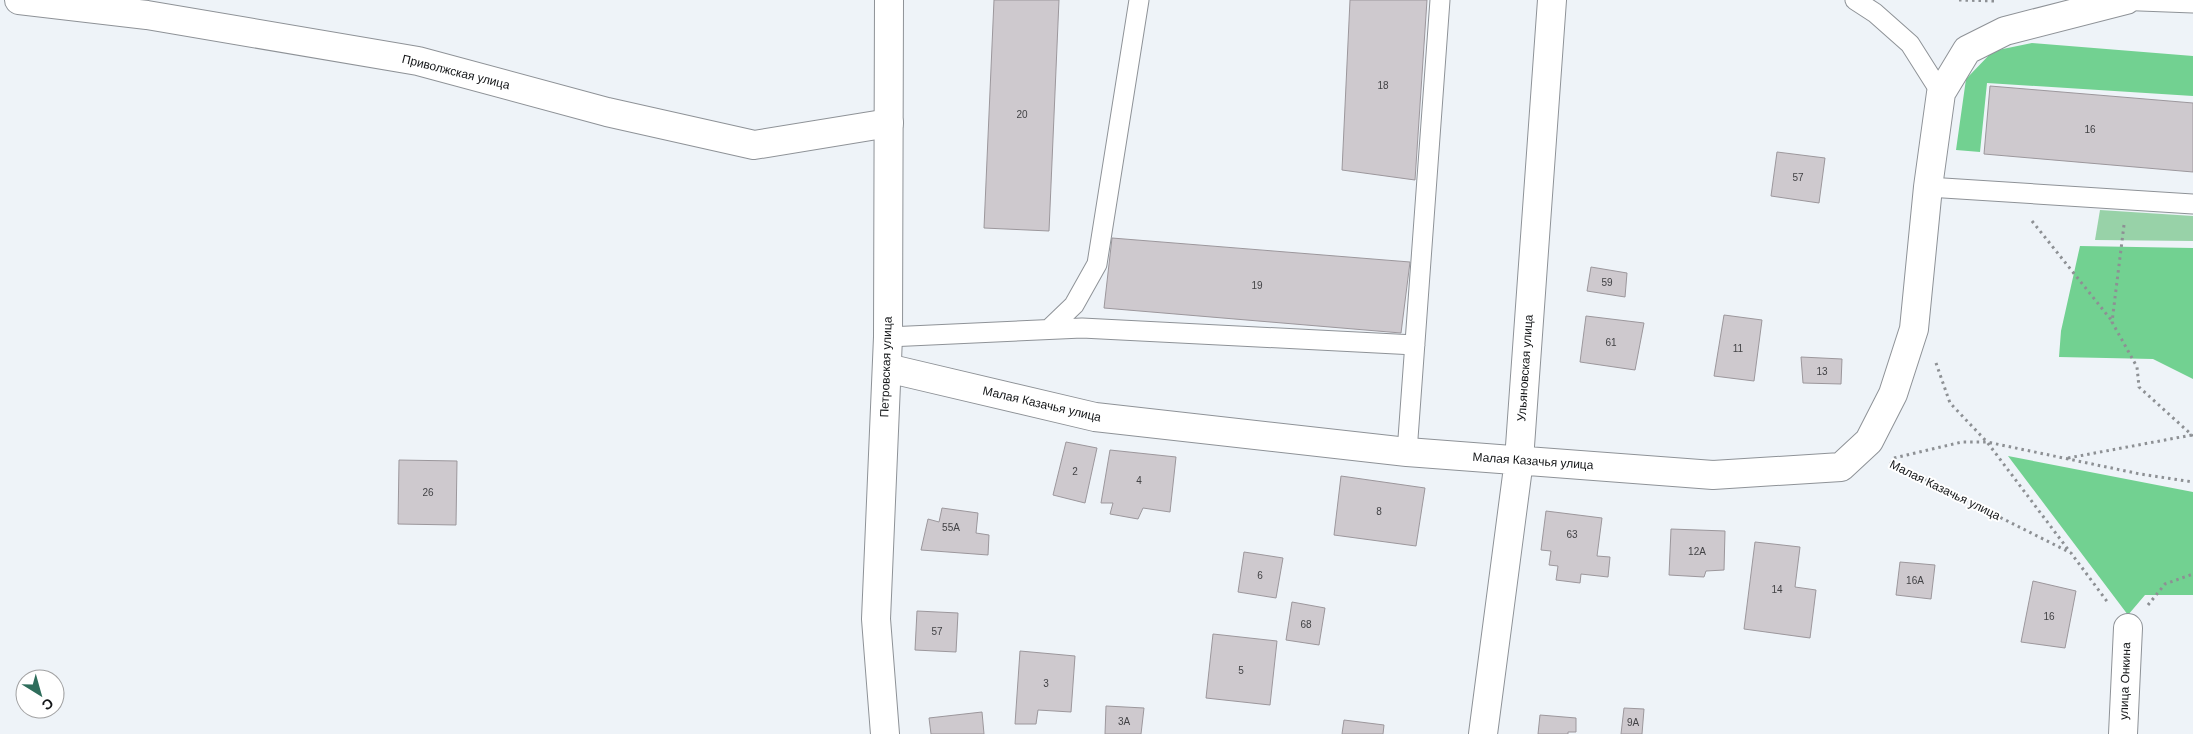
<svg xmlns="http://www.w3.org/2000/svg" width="2193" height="734" viewBox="0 0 2193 734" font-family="Helvetica,sans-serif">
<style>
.green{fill:#98d2a8}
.forest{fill:#72d191}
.building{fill:#cec9ce;stroke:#9c979c}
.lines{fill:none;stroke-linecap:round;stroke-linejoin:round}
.service-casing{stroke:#8e9297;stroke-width:21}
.minor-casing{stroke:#8e9297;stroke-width:30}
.tertiary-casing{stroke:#8e9297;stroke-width:30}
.path{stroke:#8d9094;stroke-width:3;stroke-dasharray:2.5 4;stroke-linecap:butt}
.service{stroke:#fff;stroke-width:19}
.minor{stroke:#fff;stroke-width:28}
.tertiary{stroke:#fff;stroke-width:28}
.labels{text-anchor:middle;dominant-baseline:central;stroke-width:4;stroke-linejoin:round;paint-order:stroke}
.number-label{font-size:10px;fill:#424245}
.street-label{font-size:12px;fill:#131517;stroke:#fff}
</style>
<rect width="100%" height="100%" fill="#eef3f8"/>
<path class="green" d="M 2100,210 L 2193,216 L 2193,241 L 2095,240 Z"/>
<path class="forest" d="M 2032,43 L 2193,56 L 2193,96 L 1987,83 L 1980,152 L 1956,150 L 1966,79 L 1993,51 Z
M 2080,246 L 2193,248 L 2193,379 L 2153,359 L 2059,357 L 2061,331 Z
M 2008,456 L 2193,492 L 2193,595 L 2145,595 L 2128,615 Z"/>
<path class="building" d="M 994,0 L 1059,0 L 1049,231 L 984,228 Z
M 1350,0 L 1427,0 L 1415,180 L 1342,170 Z
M 1990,86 L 2193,103 L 2193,172 L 1984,154 Z
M 1777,152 L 1825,158 L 1819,203 L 1771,196 Z
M 1112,238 L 1410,262 L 1401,333 L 1104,308 Z
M 1591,267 L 1627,273 L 1625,297 L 1587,291 Z
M 1724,315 L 1762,320 L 1754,381 L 1714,376 Z
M 1586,316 L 1644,323 L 1635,370 L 1580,362 Z
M 1801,357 L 1842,359 L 1841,384 L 1803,383 Z
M 1066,442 L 1097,448 L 1085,503 L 1053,495 Z
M 1110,450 L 1176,457 L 1170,512 L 1143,508 L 1138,519 L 1110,514 L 1113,503 L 1101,503 Z
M 399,460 L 457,461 L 456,525 L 398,524 Z
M 1341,476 L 1425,488 L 1416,546 L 1334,535 Z
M 942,508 L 978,513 L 976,533 L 989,535 L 988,555 L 921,550 L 928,519 L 939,522 Z
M 1546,511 L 1602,518 L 1597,556 L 1610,557 L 1608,577 L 1581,574 L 1580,583 L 1556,580 L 1558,566 L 1549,565 L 1551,551 L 1541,550 Z
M 1671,529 L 1725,531 L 1724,570 L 1706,571 L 1704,577 L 1669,575 Z
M 1755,542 L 1800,547 L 1795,587 L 1816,590 L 1810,638 L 1744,629 Z
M 1244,552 L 1283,558 L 1276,598 L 1238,592 Z
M 1900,562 L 1935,565 L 1931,599 L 1896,595 Z
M 2033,581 L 2076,591 L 2065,648 L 2021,642 Z
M 1292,602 L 1325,608 L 1319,645 L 1286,640 Z
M 917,611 L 958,613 L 956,652 L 915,650 Z
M 1213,634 L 1277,641 L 1270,705 L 1206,698 Z
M 1020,651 L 1075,656 L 1071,712 L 1038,710 L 1036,724 L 1015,724 Z
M 1106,706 L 1144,708 L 1141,734 L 1105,734 Z
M 1624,708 L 1644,709 L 1642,734 L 1621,734 Z
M 982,712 L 984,734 L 931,734 L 929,718 Z
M 1540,715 L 1576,718 L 1576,732 L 1568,732 L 1568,734 L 1538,734 Z
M 1344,720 L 1384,725 L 1383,734 L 1342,734 Z"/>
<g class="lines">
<g class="service-casing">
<path id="service" d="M 1855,0 L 1875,13 L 1910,44 L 1941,93
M 2114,0 L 2193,3
M 1928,187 L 2193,204
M 1049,329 L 1074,305 L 1097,264 L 1139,0
M 888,337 L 1082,328 L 1415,345
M 1407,452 L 1440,0"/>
</g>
<g class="minor-casing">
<path id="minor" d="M 19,0 L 147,15 L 418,61 L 607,112 L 754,145 L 889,123
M 887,368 L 1095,417 L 1407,452 L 1713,475 L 1841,467 L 1869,441 L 1893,394 L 1914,329 L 1928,187 L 1941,93 L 1967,50 L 2005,31 L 2126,0
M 1483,734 L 1519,460 L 1552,0
M 2123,734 L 2128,628"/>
</g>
<g class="tertiary-casing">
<path id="tertiary" d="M 885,734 L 876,619 L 888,337 L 889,0"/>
</g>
<path class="path" d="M 1959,0 L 1995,1
M 2032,221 L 2112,321
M 2124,225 L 2112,322 L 2137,367 L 2139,387 L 2193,436
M 1936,363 L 1950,403 L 1987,442 L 2070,552
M 1894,458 L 1962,442 L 1987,442 L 2140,474 L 2193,482
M 2068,458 L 2192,435
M 1890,462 L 2071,553 L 2109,604
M 2148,605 L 2165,584 L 2193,574"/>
<use href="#service" class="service"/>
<use href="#minor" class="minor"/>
<use href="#tertiary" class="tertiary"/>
</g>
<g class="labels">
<g class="number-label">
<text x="1383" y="85">18</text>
<text x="1022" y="114">20</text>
<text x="2090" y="129">16</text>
<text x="1798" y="177">57</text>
<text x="1607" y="282">59</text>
<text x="1257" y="285">19</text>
<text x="1611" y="342">61</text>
<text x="1738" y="348">11</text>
<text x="1822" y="371">13</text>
<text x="1075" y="471">2</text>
<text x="1139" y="480">4</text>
<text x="428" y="492">26</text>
<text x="1379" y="511">8</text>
<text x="951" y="527">55А</text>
<text x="1572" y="534">63</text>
<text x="1697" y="551">12А</text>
<text x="1260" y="575">6</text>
<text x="1915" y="580">16А</text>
<text x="1777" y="589">14</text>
<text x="2049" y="616">16</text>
<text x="1306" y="624">68</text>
<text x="937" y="631">57</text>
<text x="1241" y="670">5</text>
<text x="1046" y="683">3</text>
<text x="1124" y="721">3А</text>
<text x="1633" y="722">9А</text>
</g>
<g class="street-label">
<text transform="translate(456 72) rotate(14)">Приволжская улица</text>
<text transform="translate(886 367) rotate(-88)">Петровская улица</text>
<text transform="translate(1525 368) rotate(-86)">Ульяновская улица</text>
<text transform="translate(1042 404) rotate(13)">Малая Казачья улица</text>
<text transform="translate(1533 461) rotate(4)">Малая Казачья улица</text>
<text transform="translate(1945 490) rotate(26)">Малая Казачья улица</text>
<text transform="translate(2125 681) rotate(-88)">улица Онкина</text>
</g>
</g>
<g transform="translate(40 694) rotate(143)"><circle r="24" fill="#ffffff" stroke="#a1a1a2"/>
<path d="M0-4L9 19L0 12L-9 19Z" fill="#2e6d5b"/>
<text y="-8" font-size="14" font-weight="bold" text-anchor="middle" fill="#131517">С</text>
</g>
</svg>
